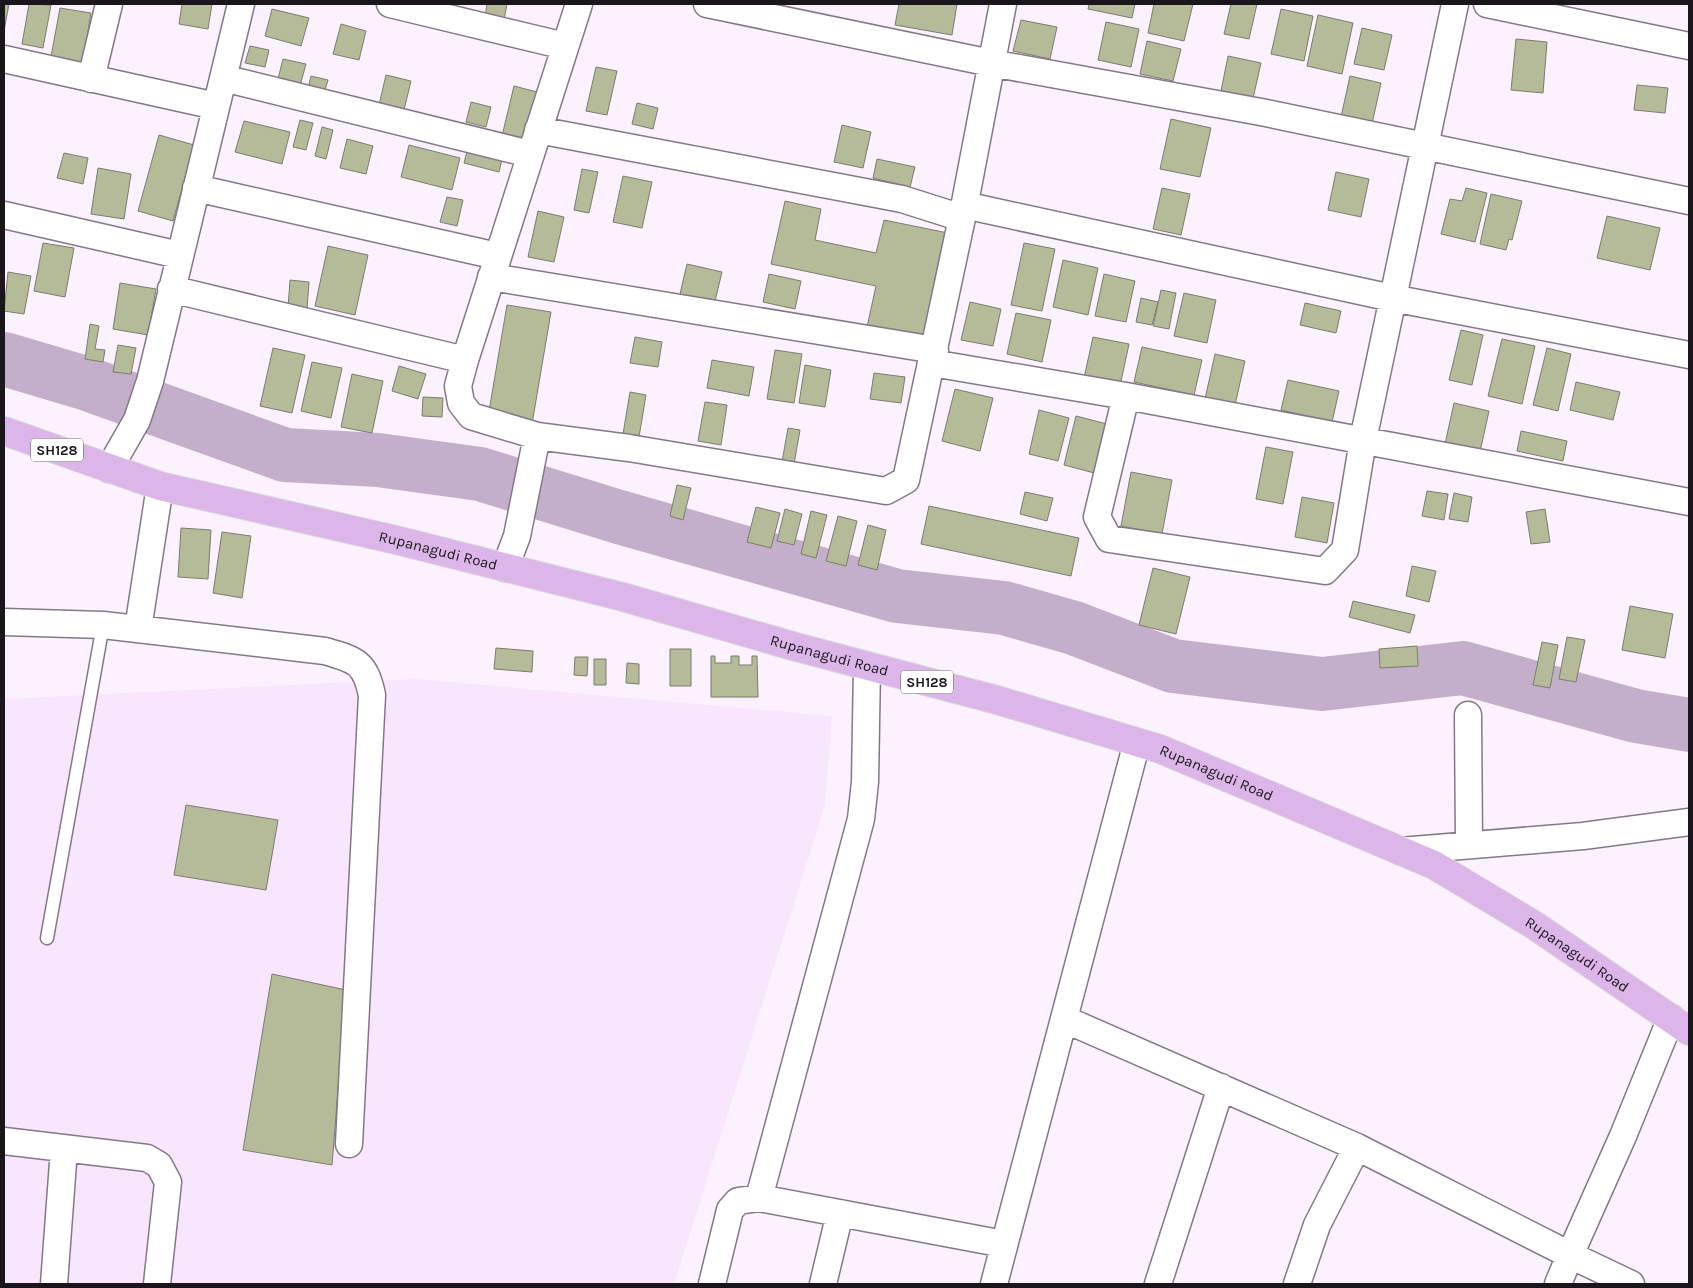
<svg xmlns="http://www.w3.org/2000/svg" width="1693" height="1288" viewBox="0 0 1693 1288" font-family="Karla,sans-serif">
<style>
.built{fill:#f8e6fe}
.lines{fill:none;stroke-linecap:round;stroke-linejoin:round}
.river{stroke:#c4afcb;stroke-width:54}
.building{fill:#b5bb99;stroke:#7a7d6c}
.service-casing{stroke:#847887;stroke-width:15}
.minor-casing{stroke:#847887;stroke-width:29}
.primary-casing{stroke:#dadadb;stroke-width:30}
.service{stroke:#fff;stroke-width:12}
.minor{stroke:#fff;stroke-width:26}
.primary{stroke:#dcb5e9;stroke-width:28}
.labels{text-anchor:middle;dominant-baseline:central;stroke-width:4;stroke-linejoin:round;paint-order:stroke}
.shield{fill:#fff;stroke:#5f5c60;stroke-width:1}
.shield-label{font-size:14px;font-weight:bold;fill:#1a161c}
.street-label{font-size:15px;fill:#1a161c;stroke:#fff}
</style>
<rect width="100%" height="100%" fill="#fcf1ff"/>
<path class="built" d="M 416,679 L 832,716 L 825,805 L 674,1284 L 4,1284 L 4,699 Z"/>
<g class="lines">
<path class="river" d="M 4,359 L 85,383 L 285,455 L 378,460 L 480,474 L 619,517 L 897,596 L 1004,608 L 1074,628 L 1173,666 L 1322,684 L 1463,668 L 1636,716 L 1689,725"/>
</g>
<path class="building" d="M 4,4 L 9,4 L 4,31 Z
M 29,4 L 51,5 L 43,48 L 22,44 Z
M 182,4 L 212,4 L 208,29 L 179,24 Z
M 487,4 L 507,4 L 504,20 L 485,17 Z
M 899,4 L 957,4 L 952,35 L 895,25 Z
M 1089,4 L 1135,4 L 1132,18 L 1088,9 Z
M 1154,4 L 1193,4 L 1184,41 L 1148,33 Z
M 1231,4 L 1257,4 L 1249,39 L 1224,34 Z
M 60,8 L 91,13 L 82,67 L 50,62 Z
M 272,9 L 309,18 L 301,46 L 265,36 Z
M 1281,9 L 1313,16 L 1304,61 L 1271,54 Z
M 1318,15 L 1353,23 L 1342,74 L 1307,66 Z
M 1021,20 L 1057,27 L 1050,59 L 1013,51 Z
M 1106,22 L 1139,29 L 1131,67 L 1098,60 Z
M 341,24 L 366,31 L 359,60 L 333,54 Z
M 1362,28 L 1392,35 L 1384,70 L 1354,64 Z
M 1516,39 L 1547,42 L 1543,93 L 1511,90 Z
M 1147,41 L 1181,49 L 1173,81 L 1140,74 Z
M 250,46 L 269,50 L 265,67 L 245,63 Z
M 1228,56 L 1261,63 L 1252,103 L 1220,96 Z
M 283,59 L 306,64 L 298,93 L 276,87 Z
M 596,67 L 617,71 L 607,115 L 586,111 Z
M 386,75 L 411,81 L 404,110 L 379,105 Z
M 311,76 L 328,80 L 323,97 L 307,93 Z
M 1350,76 L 1381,83 L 1372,124 L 1341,117 Z
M 1637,85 L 1668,88 L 1665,113 L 1634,110 Z
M 514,86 L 537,92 L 525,141 L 502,136 Z
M 471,102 L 491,107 L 486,127 L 466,122 Z
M 637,103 L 658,108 L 653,129 L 632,124 Z
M 1171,119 L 1211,128 L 1200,177 L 1160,169 Z
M 300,120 L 313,123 L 306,150 L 293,147 Z
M 244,121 L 290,132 L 282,164 L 235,152 Z
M 842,125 L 871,132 L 863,168 L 834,162 Z
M 322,127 L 333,130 L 326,159 L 315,156 Z
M 159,135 L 194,145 L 173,221 L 138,211 Z
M 347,139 L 373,146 L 366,174 L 340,168 Z
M 409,145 L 460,158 L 452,190 L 401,177 Z
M 467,151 L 502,159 L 499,172 L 464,163 Z
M 64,153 L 88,158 L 83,184 L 57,178 Z
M 877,159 L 915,167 L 910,187 L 873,178 Z
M 98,168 L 131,174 L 124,219 L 91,214 Z
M 582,169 L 598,172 L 589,213 L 574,210 Z
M 1336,172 L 1369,179 L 1361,217 L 1328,210 Z
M 623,176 L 652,182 L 642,228 L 613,222 Z
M 1162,188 L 1190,194 L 1181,235 L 1153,229 Z
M 1466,188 L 1487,193 L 1475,242 L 1441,234 L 1450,199 L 1462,201 Z
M 1491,194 L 1522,201 L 1512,240 L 1509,239 L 1506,250 L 1480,244 Z
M 447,197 L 463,200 L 457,226 L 440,222 Z
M 785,201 L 821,209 L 815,240 L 876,253 L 884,220 L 948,233 L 924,340 L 867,327 L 876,286 L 771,264 Z
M 538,211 L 564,217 L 554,262 L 528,257 Z
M 1607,216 L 1660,228 L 1650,270 L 1597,258 Z
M 43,243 L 74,248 L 65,297 L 34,291 Z
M 1024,243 L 1055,249 L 1042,311 L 1011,305 Z
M 328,246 L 368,255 L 355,315 L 315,306 Z
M 1063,260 L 1098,268 L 1088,315 L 1053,307 Z
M 687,264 L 722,272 L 715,301 L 680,294 Z
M 8,272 L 31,276 L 24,314 L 4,311 Z
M 769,274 L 801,281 L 795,309 L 763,302 Z
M 1104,274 L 1135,281 L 1126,322 L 1095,316 Z
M 290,280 L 309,282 L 307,310 L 288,308 Z
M 120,283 L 156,289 L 148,335 L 113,329 Z
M 1161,290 L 1176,293 L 1169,329 L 1153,326 Z
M 1184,293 L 1216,300 L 1207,343 L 1174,336 Z
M 1141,298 L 1158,302 L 1152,325 L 1136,322 Z
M 970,302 L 1001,309 L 993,346 L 961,340 Z
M 1305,303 L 1341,311 L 1336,333 L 1300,325 Z
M 507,305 L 551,312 L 532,424 L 488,417 Z
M 1016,313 L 1051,320 L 1042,362 L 1007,354 Z
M 90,324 L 99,326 L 95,349 L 105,350 L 103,362 L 85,359 Z
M 1461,330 L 1483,335 L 1472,385 L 1449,380 Z
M 635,337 L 662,342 L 658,367 L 630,363 Z
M 1093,337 L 1129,344 L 1120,386 L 1084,378 Z
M 1502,339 L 1535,346 L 1522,404 L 1488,396 Z
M 118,345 L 136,348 L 131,374 L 113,372 Z
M 1142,347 L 1202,360 L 1194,395 L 1134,382 Z
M 273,348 L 305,355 L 292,413 L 260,406 Z
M 1547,348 L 1571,354 L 1558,411 L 1533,405 Z
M 775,350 L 802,354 L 794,403 L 767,399 Z
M 1215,354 L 1245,361 L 1235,405 L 1205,399 Z
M 712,360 L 754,367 L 749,396 L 707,388 Z
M 312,362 L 342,368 L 331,418 L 301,411 Z
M 805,365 L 831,370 L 825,407 L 799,403 Z
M 399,366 L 426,374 L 418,399 L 392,391 Z
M 874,373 L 905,377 L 901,403 L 870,399 Z
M 352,374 L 383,381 L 372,433 L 341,427 Z
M 1288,380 L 1339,391 L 1332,422 L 1281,410 Z
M 1576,382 L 1620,392 L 1613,420 L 1570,410 Z
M 955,389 L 993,398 L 980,451 L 942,441 Z
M 630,392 L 646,395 L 639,437 L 623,434 Z
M 423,397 L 443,398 L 442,417 L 422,416 Z
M 705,402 L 727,405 L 721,445 L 698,441 Z
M 1454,403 L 1489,411 L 1480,452 L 1445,444 Z
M 1039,410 L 1069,418 L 1058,461 L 1029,454 Z
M 1076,416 L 1111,425 L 1098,474 L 1064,465 Z
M 788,428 L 800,430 L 794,464 L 782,462 Z
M 1521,431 L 1567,441 L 1563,461 L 1517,451 Z
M 1266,447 L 1293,452 L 1283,504 L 1256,499 Z
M 1131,472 L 1172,480 L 1162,534 L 1121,526 Z
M 677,485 L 691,488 L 683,520 L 670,516 Z
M 1427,491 L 1448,494 L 1444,520 L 1422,516 Z
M 1025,492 L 1053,498 L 1047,521 L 1020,514 Z
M 1454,493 L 1472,497 L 1468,522 L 1449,519 Z
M 1302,497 L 1334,503 L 1327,543 L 1295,537 Z
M 929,506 L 1079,538 L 1071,576 L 921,544 Z
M 756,507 L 780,513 L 771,548 L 747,542 Z
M 785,509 L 802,514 L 794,545 L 777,541 Z
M 1545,509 L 1550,542 L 1531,544 L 1526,512 Z
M 811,511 L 827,515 L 816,558 L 801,554 Z
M 838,516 L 857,521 L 846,566 L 826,561 Z
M 868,525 L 886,530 L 877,570 L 858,565 Z
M 181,528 L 211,530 L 208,579 L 178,577 Z
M 222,532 L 251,536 L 242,598 L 213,593 Z
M 1412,566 L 1436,571 L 1429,602 L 1406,596 Z
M 1153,568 L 1190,577 L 1176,634 L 1139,625 Z
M 1353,601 L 1415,615 L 1410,633 L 1349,617 Z
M 1630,606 L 1673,614 L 1665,658 L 1622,650 Z
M 1567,637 L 1585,640 L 1576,682 L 1559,679 Z
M 1542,642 L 1558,645 L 1550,688 L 1533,685 Z
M 1417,646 L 1418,666 L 1380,668 L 1379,649 Z
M 496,648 L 533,651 L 532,672 L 494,669 Z
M 670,649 L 691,649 L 691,686 L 670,686 Z
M 711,656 L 715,656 L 715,663 L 731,663 L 731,656 L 739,656 L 739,665 L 752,665 L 752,656 L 757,656 L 758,697 L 711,697 Z
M 575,657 L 588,657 L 587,676 L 574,675 Z
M 594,659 L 606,659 L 606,685 L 594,685 Z
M 627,663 L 639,664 L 639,684 L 626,683 Z
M 186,805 L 278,820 L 266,890 L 174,875 Z
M 272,974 L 346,990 L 332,1165 L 243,1150 Z"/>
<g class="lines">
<g class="service-casing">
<path id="service" d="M 47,938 L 103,625"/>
</g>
<g class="minor-casing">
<path id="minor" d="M 390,4 L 565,46
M 579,4 L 465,360 L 458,386 L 461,403 L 471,416 L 537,436 L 629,448 L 886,491 L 906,480 L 962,218 L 1003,4
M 707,4 L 991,63 L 1261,112 L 1689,201
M 1487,4 L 1689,46
M 4,59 L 216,106
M 223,78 L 530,154
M 91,79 L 109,4
M 538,130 L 902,199 L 962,218
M 196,188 L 497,256
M 964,205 L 1392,298 L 1689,355
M 4,215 L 179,255
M 491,277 L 935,350
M 171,289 L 465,360
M 932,363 L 1126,396 L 1097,517 L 1109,539 L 1325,571 L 1345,550 L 1363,440 L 1455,4
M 1126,396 L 1689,502
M 109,469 L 137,420 L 150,381 L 241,4
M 505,568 L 517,536 L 537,436
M 4,622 L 103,625 L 325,651 C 356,660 365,662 372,695 L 349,1144
M 138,629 L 160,486
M 1468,715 L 1469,845
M 1400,851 L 1583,836 L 1689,822
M 1064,1019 L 1357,1147 L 1570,1255 L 1623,1136 L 1671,1018
M 4,1141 L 147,1158 L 159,1165 L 168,1182 L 157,1284
M 759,1198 L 861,819 L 865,782 L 867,666
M 54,1284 L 64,1149
M 712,1284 L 730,1210 L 738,1201 L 759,1198 L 1004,1244
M 823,1284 L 840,1213
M 994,1284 L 1137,742
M 1158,1284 L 1221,1087
M 1297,1284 L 1317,1225 L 1357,1147
M 1558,1284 L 1570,1255 L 1631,1284"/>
</g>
<g class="primary-casing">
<g id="primary">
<path id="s1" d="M 4,431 L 160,486 L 396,540 L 623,597 L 796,647 L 997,700 L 1160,749 L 1434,865 L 1534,925 L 1689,1031"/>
</g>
</g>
<use href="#service" class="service"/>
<use href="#minor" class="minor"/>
<use href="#primary" class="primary"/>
</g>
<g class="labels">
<g class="shield">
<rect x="31" y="438.5" width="52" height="23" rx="4"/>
<rect x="901" y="670.5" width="52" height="23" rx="4"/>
</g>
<g class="shield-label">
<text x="57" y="450">SH128</text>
<text x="927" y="682">SH128</text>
</g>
<g class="street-label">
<text stroke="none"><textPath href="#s1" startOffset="451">Rupanagudi Road</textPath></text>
<text stroke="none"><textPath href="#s1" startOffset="856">Rupanagudi Road</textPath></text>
<text stroke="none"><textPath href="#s1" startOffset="1261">Rupanagudi Road</textPath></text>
<text stroke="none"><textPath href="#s1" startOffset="1666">Rupanagudi Road</textPath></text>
</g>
</g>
<rect width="1693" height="1288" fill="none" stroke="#1a161c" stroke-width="10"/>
</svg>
